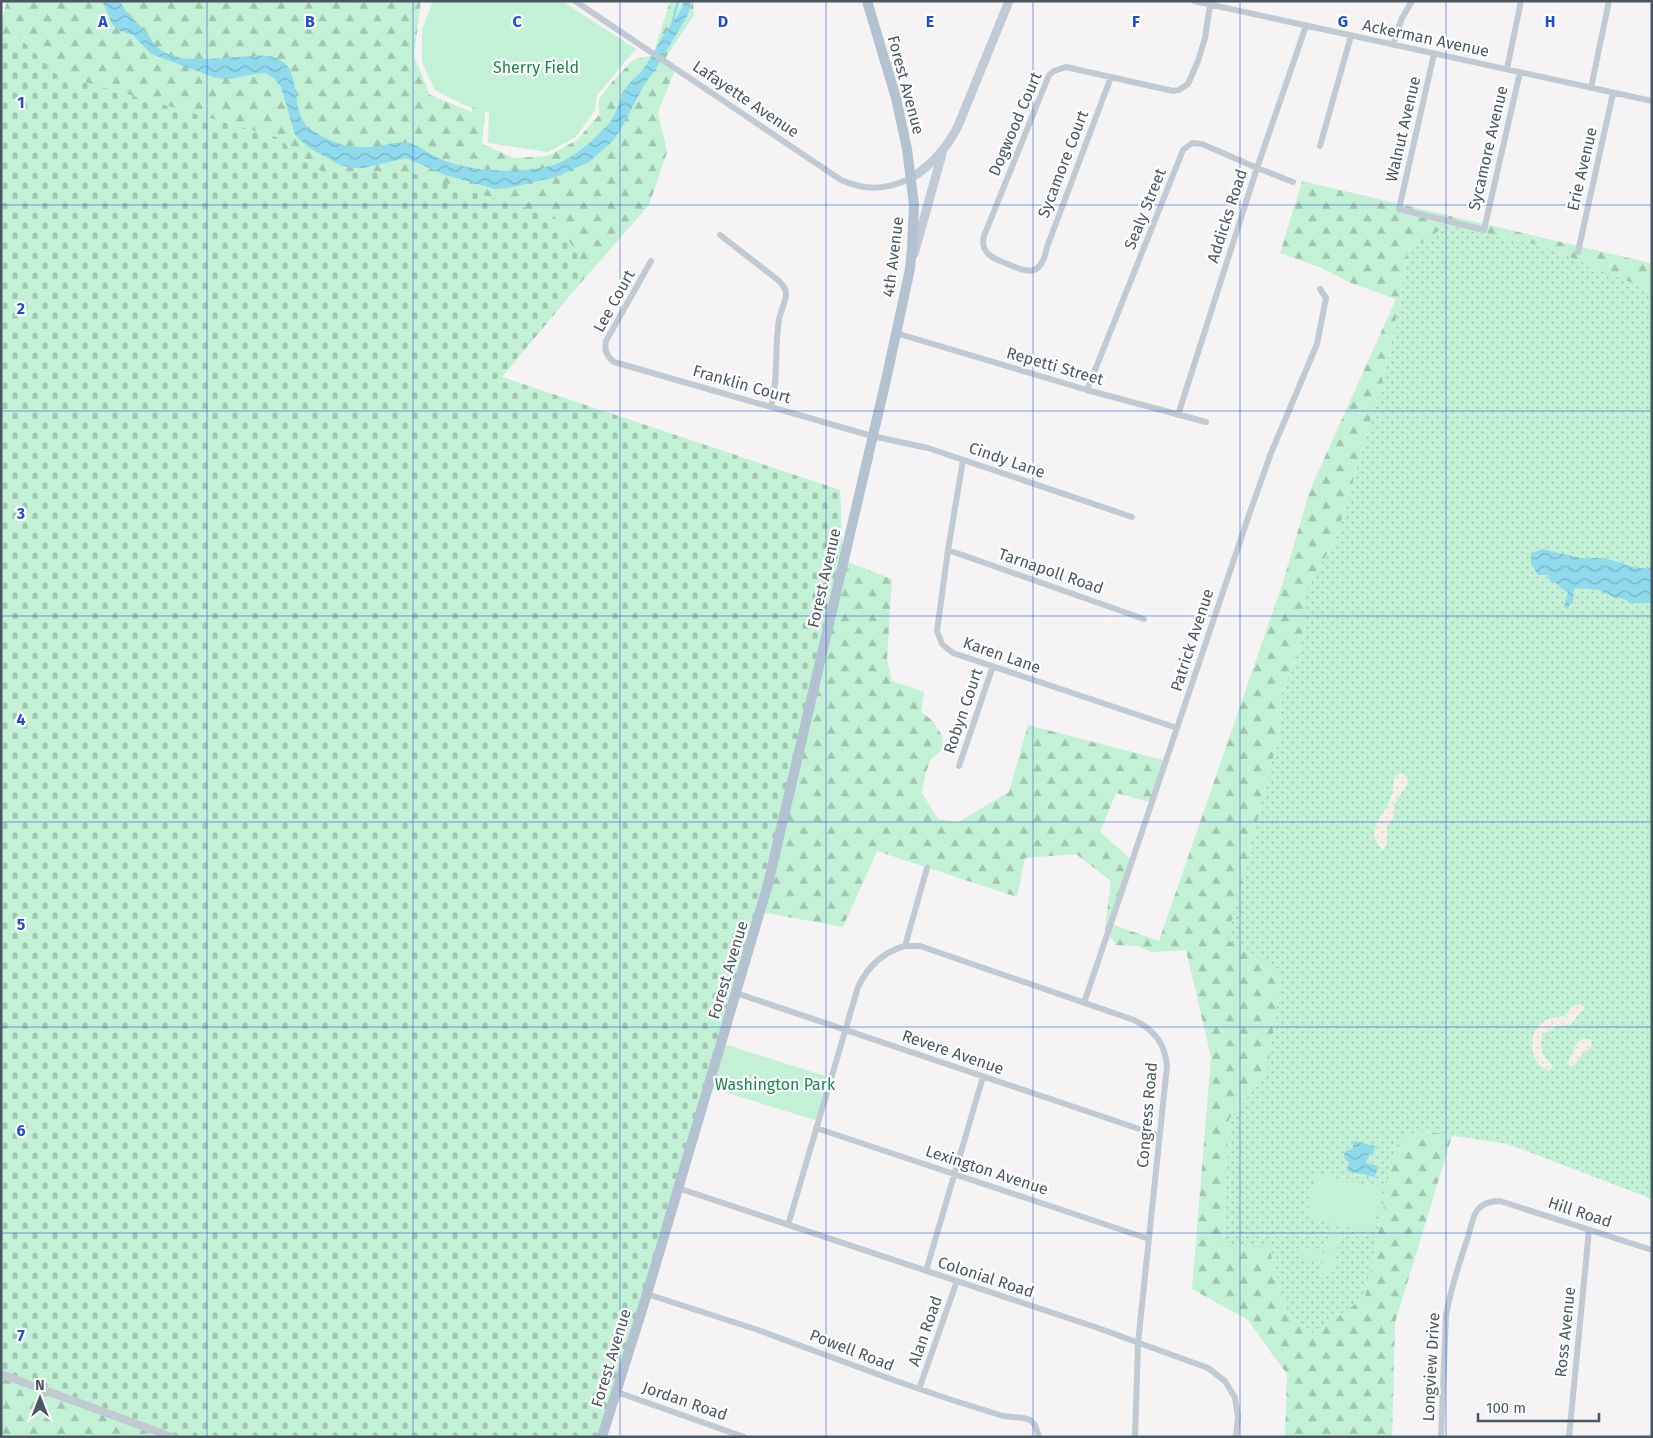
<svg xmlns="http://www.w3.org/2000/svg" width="1653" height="1438" viewBox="0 0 1653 1438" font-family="'Fira Sans',sans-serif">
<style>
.grass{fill:url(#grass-dots)}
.forest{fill:url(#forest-firs)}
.sand{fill:url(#sand-dots)}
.cemetery{fill:url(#cemetery-stones)}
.park{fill:#c3f1d5}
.water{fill:url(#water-waves)}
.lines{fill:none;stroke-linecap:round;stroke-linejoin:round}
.stream{stroke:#90daee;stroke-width:2.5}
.minor{stroke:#c1cad2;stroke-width:6}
.tertiary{stroke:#c1cad2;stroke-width:8}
.secondary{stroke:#c1cbd6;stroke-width:9}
.primary{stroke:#b3c2d1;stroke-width:10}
.grid{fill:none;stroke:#1d4ed8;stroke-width:1;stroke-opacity:0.55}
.labels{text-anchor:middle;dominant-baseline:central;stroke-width:4.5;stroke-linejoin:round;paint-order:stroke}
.street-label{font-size:16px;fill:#4a5661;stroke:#fff}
.park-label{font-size:16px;fill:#17864f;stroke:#fff}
.grid-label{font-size:16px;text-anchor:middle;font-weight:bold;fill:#1d4ed8;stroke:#fff;stroke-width:4.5;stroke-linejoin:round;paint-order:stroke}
</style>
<defs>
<pattern id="grass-dots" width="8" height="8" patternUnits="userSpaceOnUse" patternTransform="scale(1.25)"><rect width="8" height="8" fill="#c3f1d5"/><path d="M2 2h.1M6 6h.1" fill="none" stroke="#a0c6b0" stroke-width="1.8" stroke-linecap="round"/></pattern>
<pattern id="forest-firs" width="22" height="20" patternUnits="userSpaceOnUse" patternTransform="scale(1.25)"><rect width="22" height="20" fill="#c3f1d5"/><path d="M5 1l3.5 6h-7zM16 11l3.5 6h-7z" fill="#a0c6b0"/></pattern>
<pattern id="sand-dots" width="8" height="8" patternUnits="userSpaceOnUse" patternTransform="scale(1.25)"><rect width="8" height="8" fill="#f5f0e5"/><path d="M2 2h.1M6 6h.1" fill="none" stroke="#d4d0c7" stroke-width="1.8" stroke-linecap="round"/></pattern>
<pattern id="cemetery-stones" width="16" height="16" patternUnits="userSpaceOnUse" patternTransform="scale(1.25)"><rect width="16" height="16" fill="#c3f1d5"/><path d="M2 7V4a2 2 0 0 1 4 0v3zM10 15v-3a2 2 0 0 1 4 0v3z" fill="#a0c6b0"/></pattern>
<pattern id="water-waves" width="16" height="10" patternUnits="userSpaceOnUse" patternTransform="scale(1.25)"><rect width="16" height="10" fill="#90daee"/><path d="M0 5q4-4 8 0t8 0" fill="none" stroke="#78b4c4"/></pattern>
</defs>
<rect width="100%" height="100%" fill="#f5f3f3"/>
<path class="grass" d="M 1449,224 L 1546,247 L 1652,291 L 1652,1199 L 1508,1144 L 1425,1131 L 1396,1146 L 1365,1297 L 1314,1334 L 1286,1313 L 1269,1246 L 1223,1246 L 1229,1119 L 1267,1073 L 1226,940 L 1279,733 L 1282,693 L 1304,636 L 1304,594 L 1336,538 L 1382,382 L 1398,310 L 1408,251 Z"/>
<path class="forest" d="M 7,1 L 421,1 L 414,56 L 430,95 L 472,112 L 473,91 L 487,93 L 482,144 L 514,158 L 548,156 L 577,140 L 599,115 L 599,99 L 612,82 L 633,60 L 653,55 L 670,1 L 693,1 L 694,15 L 664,60 L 675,70 L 658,112 L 667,152 L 649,205 L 578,286 L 583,264 L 408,172 L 322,172 L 276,137 L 56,74 L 22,40 L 1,44 L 1,23 Z
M 1302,181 L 1646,262 L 1652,265 L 1652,291 L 1546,247 L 1449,224 L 1408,251 L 1398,310 L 1382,382 L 1336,538 L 1304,594 L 1304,636 L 1282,692 L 1279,733 L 1227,940 L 1282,971 L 1267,1073 L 1229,1119 L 1223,1246 L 1269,1246 L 1286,1313 L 1314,1334 L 1365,1297 L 1396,1146 L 1411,1134 L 1425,1131 L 1508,1144 L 1452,1136 L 1395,1323 L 1392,1437 L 1285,1437 L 1287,1374 L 1248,1320 L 1192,1289 L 1211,1057 L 1186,950 L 1152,952 L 1137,946 L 1116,945 L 1105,929 L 1111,881 L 1076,854 L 1025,858 L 1017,897 L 877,851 L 843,927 L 760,912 L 843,560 L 892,579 L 887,659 L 892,681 L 924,692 L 921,712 L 933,721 L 943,737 L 942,750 L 930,760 L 925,776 L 922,793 L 938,819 L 958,822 L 1009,792 L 1028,725 L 1167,761 L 1153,803 L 1116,793 L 1100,832 L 1133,861 L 1111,924 L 1159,941 L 1283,582 L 1310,490 L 1396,299 L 1351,283 L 1319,267 L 1280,253 Z
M 1,1374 L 172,1437 L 1,1437 Z"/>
<path class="sand" d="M 1401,773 L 1408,777 L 1407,785 L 1394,804 L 1394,816 L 1387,827 L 1387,844 L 1383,850 C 1363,831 1382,818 1390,800 C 1393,793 1393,785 1395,777 Z
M 1579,1004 L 1584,1006 L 1584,1009 L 1577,1016 L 1571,1025 L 1557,1026 L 1542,1034 C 1540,1055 1542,1052 1553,1067 L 1549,1071 C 1528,1063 1526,1030 1546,1020 C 1552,1017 1559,1017 1566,1016 L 1571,1007 Z
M 1583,1039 L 1591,1040 L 1592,1045 L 1589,1049 L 1583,1053 L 1574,1065 L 1570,1066 L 1568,1064 C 1572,1055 1574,1043 1583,1039 Z"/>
<path class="cemetery" d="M 22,40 L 56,74 L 276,137 L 322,172 L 408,172 L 555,217 L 583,264 L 578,286 L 502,377 L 840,490 L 843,560 L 768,884 L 602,1437 L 172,1437 L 1,1374 L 1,44 Z"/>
<path class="park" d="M 433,1 L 562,1 L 636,49 L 597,95 L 595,110 L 576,137 L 548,152 L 488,143 L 489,113 L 464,105 L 435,90 L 422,63 L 422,30 Z
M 721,1043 L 831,1078 L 818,1121 L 708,1087 Z
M 1319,1173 L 1336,1178 L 1337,1180 L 1340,1179 L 1357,1183 L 1359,1186 L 1362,1184 L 1379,1187 L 1382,1192 L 1373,1229 L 1369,1231 L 1352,1228 L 1350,1224 L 1348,1227 L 1331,1223 L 1329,1219 L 1326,1222 L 1308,1217 L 1306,1214 L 1316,1175 Z
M 1331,1227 L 1342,1229 L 1337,1251 L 1326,1249 Z
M 1301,1247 L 1323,1252 L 1320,1263 L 1299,1258 Z
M 1325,1250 L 1337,1253 L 1331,1275 L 1320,1273 Z"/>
<path class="water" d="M 102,1 L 120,1 C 126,13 135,20 144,30 C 150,36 154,45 161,50 C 181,64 216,58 239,57 C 250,56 265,54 276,58 C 302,67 291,106 305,124 C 307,128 313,131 317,133 C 335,145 357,150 378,146 C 389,144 400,141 412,144 C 423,148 434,157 445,161 C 475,172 523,174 553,165 C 575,158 595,139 610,122 C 618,112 620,96 628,85 C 633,79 639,75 643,69 C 652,58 657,45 665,33 C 672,22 681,14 684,1 L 690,1 L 691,3 L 688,15 L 655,70 L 644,85 L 621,129 L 612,142 L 589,162 L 556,177 L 508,188 L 495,189 L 445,175 L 406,158 L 364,168 L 352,168 L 340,165 L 308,147 L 295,135 L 281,87 L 275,79 L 265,73 L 255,74 L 229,79 L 216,78 L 151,54 L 133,35 L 120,31 L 112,24 L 107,11 Z
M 1542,549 L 1580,558 L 1605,558 L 1637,568 L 1652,568 L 1652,603 L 1634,603 L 1631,604 L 1628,601 L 1621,598 L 1615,598 L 1599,590 L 1575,588 L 1574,590 L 1573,601 L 1568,607 L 1564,607 L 1568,592 L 1561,588 L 1556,583 L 1551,582 L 1548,575 L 1538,575 L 1531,564 L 1531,554 Z
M 1354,1141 L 1375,1146 L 1373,1155 L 1369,1154 L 1366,1163 L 1378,1166 L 1375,1177 L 1347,1171 L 1349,1163 L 1345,1159 L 1344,1154 L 1346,1151 L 1352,1149 Z"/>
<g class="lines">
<path class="stream" d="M 672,25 L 678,1"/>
<path class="minor" d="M 575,1 L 841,180 C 866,191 887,190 911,178
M 1194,1 L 1652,101
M 1393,45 L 1402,18 L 1412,1
M 1434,54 L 1399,209 L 1484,230 L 1520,72
M 1507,69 L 1521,1
M 1111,77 L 1047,247 C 1041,278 1029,273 1005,263 C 998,260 990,258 986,251 C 982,246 983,242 984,236 L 1049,75 L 1054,71 L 1066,67 L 1173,91 L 1179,90 L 1188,84 L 1198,61 L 1205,38 L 1210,5
M 1591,88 L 1609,1
M 1320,146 L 1351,36
M 720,235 L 778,280 C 782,284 786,288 786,294 C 786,302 780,312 779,320 C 774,349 779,378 771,407
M 1578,252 L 1613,93
M 651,261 L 606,341 C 604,351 607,356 614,362 L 872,436 L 928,448 L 1132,517
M 896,333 L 1087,390 L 1206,422
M 1087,390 L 1183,150 L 1192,143 L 1202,144 L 1257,168 L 1293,182
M 1178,415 L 1257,168 L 1306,26
M 963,460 L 948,550 L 937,631 L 942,644 L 953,653 L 1177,728
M 948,550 L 1144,619
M 959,766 L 993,666
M 905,946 L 920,946 L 1134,1020 C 1155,1030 1165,1044 1167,1066 L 1138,1343 L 1135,1437
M 736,993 L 1160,1136
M 1084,1003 L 1250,512 L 1271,453 L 1317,344 L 1326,298 L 1320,289
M 816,1128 L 1149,1239
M 678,1188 L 1098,1328 L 1208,1368 L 1225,1381 L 1235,1398 L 1238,1417 L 1236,1437
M 788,1225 L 858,987 C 868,966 883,952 905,946 L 927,868
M 926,1271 L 983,1077
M 647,1294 L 758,1330 L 896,1381 L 952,1400 L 1003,1416 L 1023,1418 L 1030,1420 L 1035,1425 L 1039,1437
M 919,1389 L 957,1281
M 617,1392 L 744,1437
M 1441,1437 L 1446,1315 C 1451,1289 1459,1263 1468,1237 C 1471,1228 1472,1215 1479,1208 C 1485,1202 1492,1201 1500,1201 L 1652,1250
M 1569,1437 L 1589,1230"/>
<path class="tertiary" d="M 1,1374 L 172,1437"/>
<path class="secondary" d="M 911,178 C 932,165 947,148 958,126 L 1009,1
M 914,254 L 942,154"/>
<path class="primary" d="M 602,1437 L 647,1294 L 768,884 L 886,380 L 910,269 L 912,248 L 914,205 L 907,149 L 896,98 L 867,1"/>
</g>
<path class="grid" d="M 207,1 L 207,1437M 413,1 L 413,1437M 620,1 L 620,1437M 826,1 L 826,1437M 1033,1 L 1033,1437M 1240,1 L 1240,1437M 1446,1 L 1446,1437M 1,205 L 1652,205M 1,411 L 1652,411M 1,616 L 1652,616M 1,822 L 1652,822M 1,1027 L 1652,1027M 1,1233 L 1652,1233"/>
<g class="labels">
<g class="street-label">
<text transform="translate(1426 38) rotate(12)">Ackerman Avenue</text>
<text transform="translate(906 85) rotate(75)">Forest Avenue</text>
<text transform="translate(746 99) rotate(34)">Lafayette Avenue</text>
<text transform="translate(1015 124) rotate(-67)">Dogwood Court</text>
<text transform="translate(1403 129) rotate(-77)">Walnut Avenue</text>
<text transform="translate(1488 148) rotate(-77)">Sycamore Avenue</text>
<text transform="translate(1063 164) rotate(-69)">Sycamore Court</text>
<text transform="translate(1582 169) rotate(-77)">Erie Avenue</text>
<text transform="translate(1145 209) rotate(-68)">Sealy Street</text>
<text transform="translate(1227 216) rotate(-72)">Addicks Road</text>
<text transform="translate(893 257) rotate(-83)">4th Avenue</text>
<text transform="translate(614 301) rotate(-61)">Lee Court</text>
<text transform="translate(1055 366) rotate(16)">Repetti Street</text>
<text transform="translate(742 384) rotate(16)">Franklin Court</text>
<text transform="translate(1007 460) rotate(19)">Cindy Lane</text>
<text transform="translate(1051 571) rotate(19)">Tarnapoll Road</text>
<text transform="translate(824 578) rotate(-77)">Forest Avenue</text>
<text transform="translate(1192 640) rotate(-72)">Patrick Avenue</text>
<text transform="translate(1002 655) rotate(19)">Karen Lane</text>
<text transform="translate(963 711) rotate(-71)">Robyn Court</text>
<text transform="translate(728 970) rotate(-73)">Forest Avenue</text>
<text transform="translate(953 1052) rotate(19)">Revere Avenue</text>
<text transform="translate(1147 1115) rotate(-85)">Congress Road</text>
<text transform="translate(987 1170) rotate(18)">Lexington Avenue</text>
<text transform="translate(1580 1212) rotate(18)">Hill Road</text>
<text transform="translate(986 1277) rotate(18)">Colonial Road</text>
<text transform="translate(925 1331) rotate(-71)">Alan Road</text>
<text transform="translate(1565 1332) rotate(-84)">Ross Avenue</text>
<text transform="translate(852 1350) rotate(21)">Powell Road</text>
<text transform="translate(611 1358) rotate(-73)">Forest Avenue</text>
<text transform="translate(1431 1367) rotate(-87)">Longview Drive</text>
<text transform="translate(685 1401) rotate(19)">Jordan Road</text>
</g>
<g class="park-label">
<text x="536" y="67">Sherry Field</text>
<text x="775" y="1084">Washington Park</text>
</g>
</g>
<g class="grid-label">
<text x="103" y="27">A</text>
<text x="310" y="27">B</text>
<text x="517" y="27">C</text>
<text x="723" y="27">D</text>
<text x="930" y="27">E</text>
<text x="1136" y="27">F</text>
<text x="1343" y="27">G</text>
<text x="1550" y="27">H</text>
<text x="21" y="108">1</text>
<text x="21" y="314">2</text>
<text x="21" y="519">3</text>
<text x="21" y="725">4</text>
<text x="21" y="930">5</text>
<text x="21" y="1136">6</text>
<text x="21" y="1341">7</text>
</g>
<rect width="1653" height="1438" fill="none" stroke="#4a5661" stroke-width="5"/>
<g transform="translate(40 1398)" stroke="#ffffff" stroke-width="4" paint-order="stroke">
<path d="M0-4L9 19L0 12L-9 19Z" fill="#4a5661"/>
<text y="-8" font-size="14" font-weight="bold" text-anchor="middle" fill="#4a5661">N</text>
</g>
<path d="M1478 1413v8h121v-8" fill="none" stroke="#4a5661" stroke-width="2.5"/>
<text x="1486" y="1413" font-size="15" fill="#4a5661" stroke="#ffffff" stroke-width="4" paint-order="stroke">100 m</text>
</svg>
